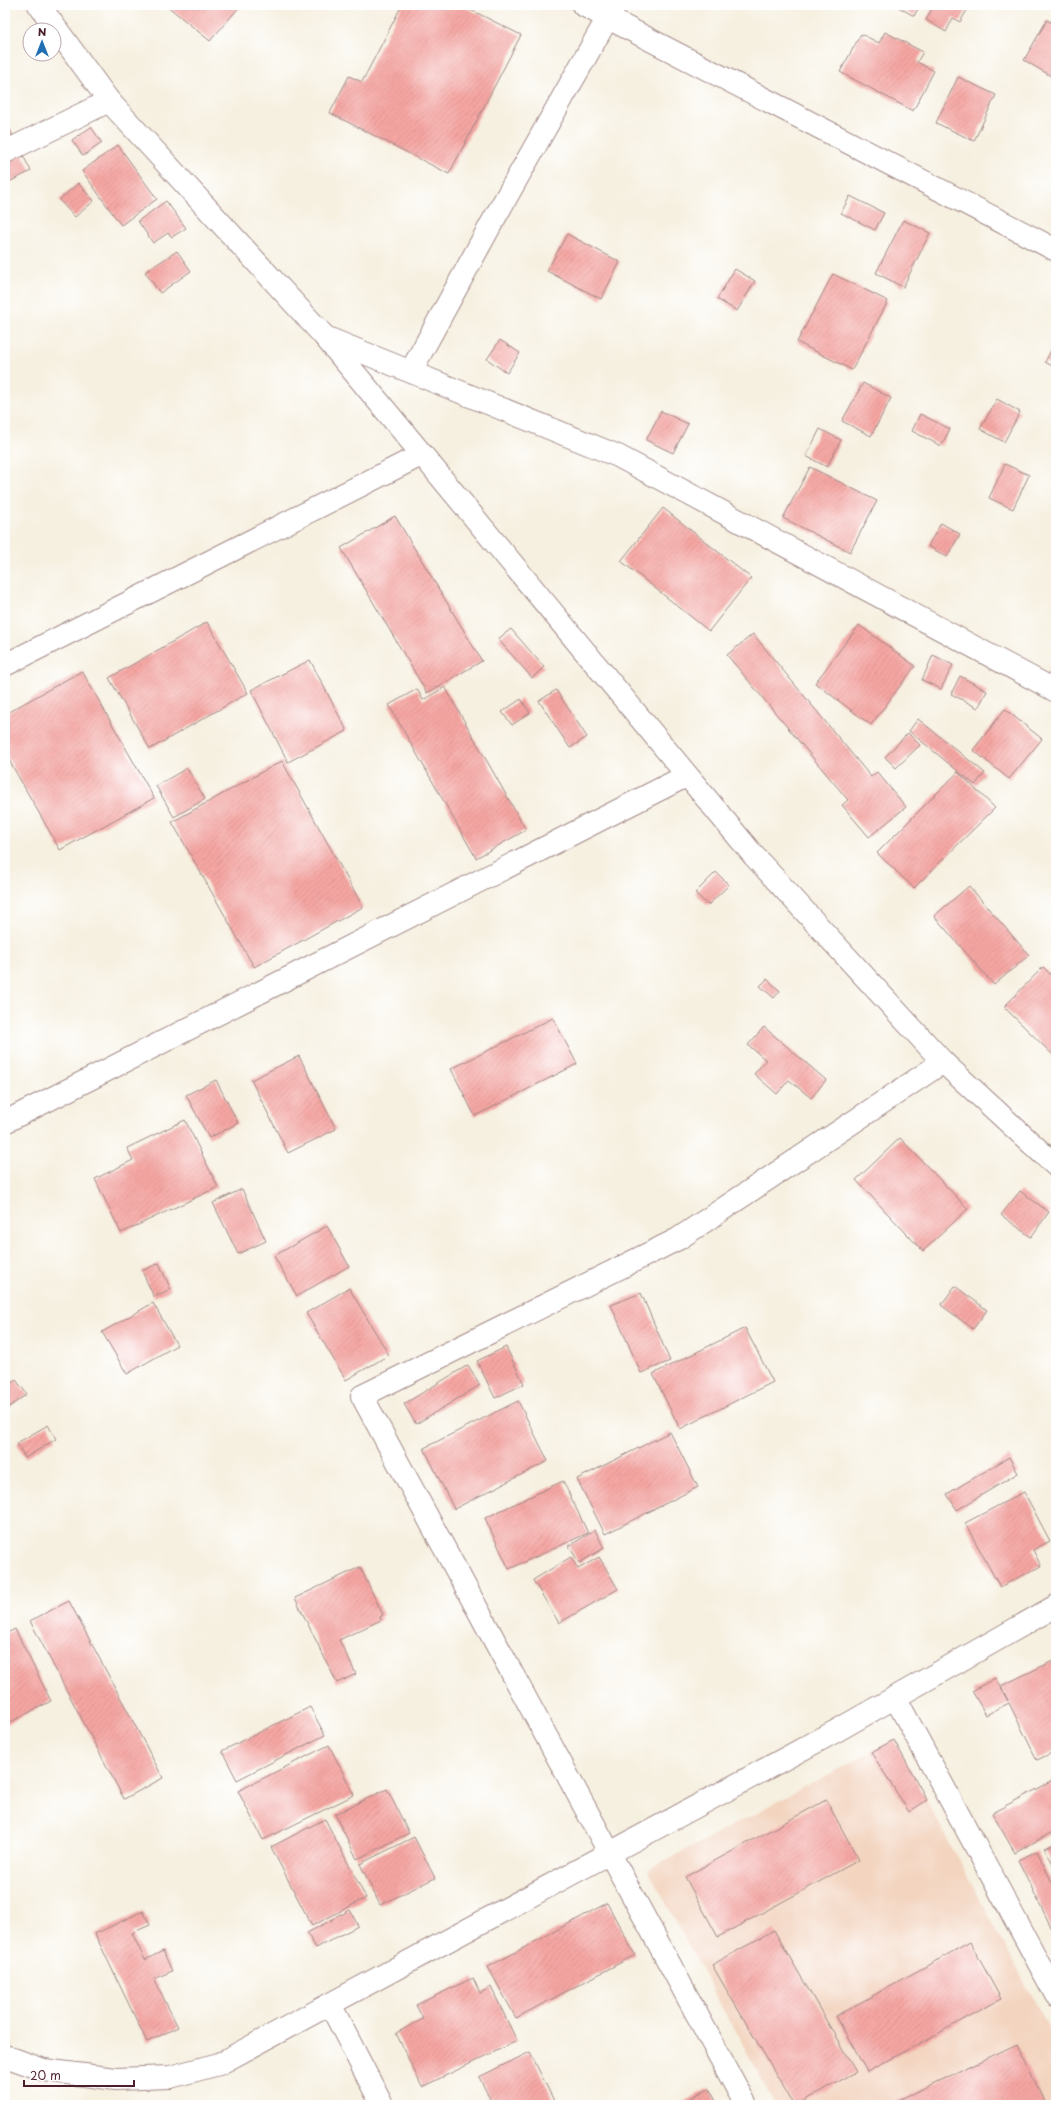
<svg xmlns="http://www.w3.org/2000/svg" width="1061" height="2110" viewBox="0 0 1061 2110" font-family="'Playpen Sans',sans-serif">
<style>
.built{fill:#f3d4bf}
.building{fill:url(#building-hatch)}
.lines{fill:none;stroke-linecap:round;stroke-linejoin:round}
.minor-casing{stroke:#a08886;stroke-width:24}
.secondary-casing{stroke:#a08886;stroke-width:24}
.minor{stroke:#fff;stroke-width:22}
.secondary{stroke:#fff;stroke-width:22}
</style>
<defs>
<pattern id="building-hatch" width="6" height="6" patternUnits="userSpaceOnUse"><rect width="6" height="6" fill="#f5a6a3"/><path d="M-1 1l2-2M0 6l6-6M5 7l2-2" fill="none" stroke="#d48e8c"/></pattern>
</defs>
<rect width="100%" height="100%" fill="#fff"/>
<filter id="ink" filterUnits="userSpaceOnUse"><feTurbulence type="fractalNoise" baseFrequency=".025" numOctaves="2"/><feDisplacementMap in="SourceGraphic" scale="8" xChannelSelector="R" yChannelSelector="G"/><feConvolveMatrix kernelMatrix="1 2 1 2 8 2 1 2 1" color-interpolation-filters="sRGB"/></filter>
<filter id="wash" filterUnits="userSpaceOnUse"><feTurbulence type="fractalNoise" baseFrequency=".012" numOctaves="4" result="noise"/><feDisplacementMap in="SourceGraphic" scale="16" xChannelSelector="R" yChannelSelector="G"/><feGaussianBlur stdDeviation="0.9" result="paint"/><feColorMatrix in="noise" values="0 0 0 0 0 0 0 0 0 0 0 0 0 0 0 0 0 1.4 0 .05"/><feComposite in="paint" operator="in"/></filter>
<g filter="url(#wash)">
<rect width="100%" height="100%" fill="#f6f0e0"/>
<path class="built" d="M 894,1740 L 1056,2041 L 1056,2105 L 775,2105 L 648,1870 Z"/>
<g id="blocks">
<path class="building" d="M 166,5 L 241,5 L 210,41 Z
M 402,5 L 461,5 L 521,35 L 449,174 L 330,113 L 349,76 L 362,82 Z
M 895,5 L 920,5 L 914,16 Z
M 930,5 L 970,5 L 960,22 L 953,18 L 946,32 L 926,20 L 933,7 Z
M 1047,20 L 1056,25 L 1056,79 L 1024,60 Z
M 885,32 L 923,52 L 917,62 L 934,71 L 913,111 L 840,72 L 861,34 L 879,43 Z
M 958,77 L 996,95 L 974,141 L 936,123 Z
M 91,127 L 102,143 L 83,156 L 72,140 Z
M 9,128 L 31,171 L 5,184 L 5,130 Z
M 118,145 L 157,199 L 121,225 L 82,171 Z
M 78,183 L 94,201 L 75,217 L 59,200 Z
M 850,196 L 884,213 L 875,230 L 841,213 Z
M 166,201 L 186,228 L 172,237 L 168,233 L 153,243 L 138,221 Z
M 903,220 L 930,233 L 903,287 L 876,273 Z
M 567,234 L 620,262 L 601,299 L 547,271 Z
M 177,251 L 191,271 L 160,293 L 145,272 Z
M 735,269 L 755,281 L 737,311 L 717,299 Z
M 833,274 L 888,301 L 852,370 L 797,342 Z
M 500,340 L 520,353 L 507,373 L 487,359 Z
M 1056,341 L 1056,368 L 1045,362 Z
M 863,383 L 891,398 L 871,436 L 842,421 Z
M 997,399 L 1020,412 L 1004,442 L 980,429 Z
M 661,411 L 688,424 L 673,453 L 646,440 Z
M 920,414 L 950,429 L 941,446 L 912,431 Z
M 820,429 L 841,440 L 827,467 L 806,456 Z
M 1005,464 L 1029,475 L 1013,509 L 989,498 Z
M 810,467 L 877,501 L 850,552 L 783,518 Z
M 663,508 L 751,578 L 709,631 L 621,561 Z
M 395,516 L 482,661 L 427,693 L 341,548 Z
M 941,523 L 960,534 L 947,557 L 928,546 Z
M 207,622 L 248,693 L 150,749 L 109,678 Z
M 859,625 L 915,666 L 871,725 L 815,683 Z
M 511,629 L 544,667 L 532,678 L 498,639 Z
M 753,634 L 871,777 L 877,772 L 906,807 L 869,837 L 842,805 L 848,800 L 727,655 Z
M 933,655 L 953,665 L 941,689 L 922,680 Z
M 310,660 L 347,731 L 288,762 L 251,690 Z
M 82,671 L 154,798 L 60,850 L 5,753 L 5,714 Z
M 960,676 L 987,691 L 978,708 L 951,694 Z
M 445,687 L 526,830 L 476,858 L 389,705 L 417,689 L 423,700 Z
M 556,690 L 587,737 L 570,748 L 539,701 Z
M 521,699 L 530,713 L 512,725 L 502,712 Z
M 1005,709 L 1042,739 L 1009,779 L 973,750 Z
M 918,719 L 985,773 L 975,785 L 909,731 Z
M 908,733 L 920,745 L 896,768 L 885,757 Z
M 282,761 L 363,907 L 254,967 L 172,822 Z
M 187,768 L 205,799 L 174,817 L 156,786 Z
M 958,772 L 995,808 L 914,888 L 877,853 Z
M 716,872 L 729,885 L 708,905 L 695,893 Z
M 969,886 L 1029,955 L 994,985 L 934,916 Z
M 1043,967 L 1056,980 L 1056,1058 L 1004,1007 Z
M 767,979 L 780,991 L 774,998 L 760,986 Z
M 553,1018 L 577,1064 L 475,1116 L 451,1069 Z
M 764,1027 L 826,1080 L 811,1098 L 789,1080 L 777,1094 L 754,1074 L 766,1060 L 748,1045 Z
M 299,1056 L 336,1129 L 288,1153 L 251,1080 Z
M 216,1080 L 238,1123 L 209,1138 L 186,1095 Z
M 185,1120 L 218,1187 L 121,1233 L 95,1179 L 133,1160 L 127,1148 Z
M 900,1138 L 968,1209 L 923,1251 L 856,1180 Z
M 242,1189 L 266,1241 L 238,1254 L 213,1203 Z
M 1020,1191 L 1049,1212 L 1031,1237 L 1001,1215 Z
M 327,1226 L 349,1266 L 297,1296 L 274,1256 Z
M 159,1263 L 171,1290 L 154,1297 L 142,1271 Z
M 955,1286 L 987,1310 L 973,1329 L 941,1305 Z
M 349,1288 L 389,1355 L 346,1380 L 306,1313 Z
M 641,1293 L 670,1361 L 641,1373 L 611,1305 Z
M 153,1303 L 177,1345 L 127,1374 L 102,1332 Z
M 745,1328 L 773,1382 L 680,1429 L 653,1374 Z
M 506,1347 L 524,1384 L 495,1398 L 477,1361 Z
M 468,1365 L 480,1385 L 416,1424 L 404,1404 Z
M 16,1380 L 27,1394 L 5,1410 L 5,1388 Z
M 518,1401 L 548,1461 L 454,1509 L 424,1448 Z
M 48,1425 L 56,1439 L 25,1458 L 17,1443 Z
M 670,1432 L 698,1487 L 605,1534 L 577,1479 Z
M 1009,1457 L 1018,1473 L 957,1510 L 947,1494 Z
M 563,1481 L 588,1533 L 509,1569 L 485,1518 Z
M 1024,1492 L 1050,1541 L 1033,1550 L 1041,1566 L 1000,1587 L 965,1523 Z
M 595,1530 L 604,1548 L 579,1563 L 569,1546 Z
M 571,1557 L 578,1569 L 599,1557 L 618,1589 L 559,1623 L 533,1580 Z
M 360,1567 L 383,1615 L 380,1617 L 381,1620 L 339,1640 L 356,1674 L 337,1683 L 295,1598 Z
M 69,1601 L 163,1778 L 124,1799 L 30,1621 Z
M 15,1629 L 51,1701 L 5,1725 L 5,1634 Z
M 1053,1661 L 1056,1667 L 1056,1751 L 1037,1760 L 1009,1703 L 986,1715 L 972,1691 L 995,1678 L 1008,1701 L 1001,1686 Z
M 310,1707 L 325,1735 L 237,1780 L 222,1751 Z
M 894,1740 L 927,1800 L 909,1812 L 871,1752 Z
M 329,1745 L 354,1795 L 263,1840 L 238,1791 Z
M 1056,1779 L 1056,1830 L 1015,1853 L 992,1813 Z
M 387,1789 L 409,1833 L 357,1859 L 335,1814 Z
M 826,1800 L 859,1860 L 718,1937 L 685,1877 Z
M 325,1819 L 366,1898 L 312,1926 L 271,1847 Z
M 414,1837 L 435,1878 L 380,1905 L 360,1864 Z
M 1056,1843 L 1056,1870 L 1045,1848 Z
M 1037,1851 L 1056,1891 L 1056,1929 L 1053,1931 L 1018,1860 Z
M 607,1903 L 635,1955 L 516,2018 L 488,1967 Z
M 350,1910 L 358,1926 L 316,1948 L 307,1933 Z
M 143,1911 L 150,1925 L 132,1933 L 145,1960 L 163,1951 L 172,1971 L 154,1979 L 178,2027 L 147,2042 L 95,1934 Z
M 774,1930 L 856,2072 L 796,2105 L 794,2105 L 712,1965 Z
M 970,1942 L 1001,1999 L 867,2072 L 836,2016 Z
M 473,1978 L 480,1993 L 491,1987 L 517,2041 L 422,2087 L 396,2033 L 423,2019 L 416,2005 Z
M 1016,2044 L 1046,2105 L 888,2105 Z
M 530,2052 L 556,2105 L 493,2105 L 479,2077 Z
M 709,2088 L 718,2105 L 678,2105 Z"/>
</g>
</g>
<g filter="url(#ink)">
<use href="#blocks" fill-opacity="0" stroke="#a08886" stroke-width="1"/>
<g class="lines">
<g class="minor-casing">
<path id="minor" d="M 583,5 L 1056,250
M 5,152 L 109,101
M 325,337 L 618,456 L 1056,691
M 411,371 L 489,228 L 615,5
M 5,665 L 421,455
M 5,1122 L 686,776
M 895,1697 L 1056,1995
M 330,2004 L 382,2105
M 5,2056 L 44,2070 L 116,2079 L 170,2077 L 219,2064 L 836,1731 L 1056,1606
M 746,2105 L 362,1396 L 678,1239 L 943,1062"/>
</g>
<g class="secondary-casing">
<path id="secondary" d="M 39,5 L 109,101 L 325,337 L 754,856 L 943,1062 L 1056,1166"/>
</g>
<use href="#minor" class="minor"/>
<use href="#secondary" class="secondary"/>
</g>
</g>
<rect width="1061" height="2110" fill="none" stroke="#fff" stroke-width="20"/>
<g transform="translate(42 42)"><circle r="19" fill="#ffffff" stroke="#b7a5aa"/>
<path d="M0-3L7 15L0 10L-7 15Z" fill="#1f6fb2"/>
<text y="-6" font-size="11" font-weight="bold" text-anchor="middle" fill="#4a1f2b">N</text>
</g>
<path d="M24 2080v6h110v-6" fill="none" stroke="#4a1f2b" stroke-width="2"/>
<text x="30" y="2080" font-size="12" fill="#4a1f2b" stroke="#ffffff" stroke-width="3" paint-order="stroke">20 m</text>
</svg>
